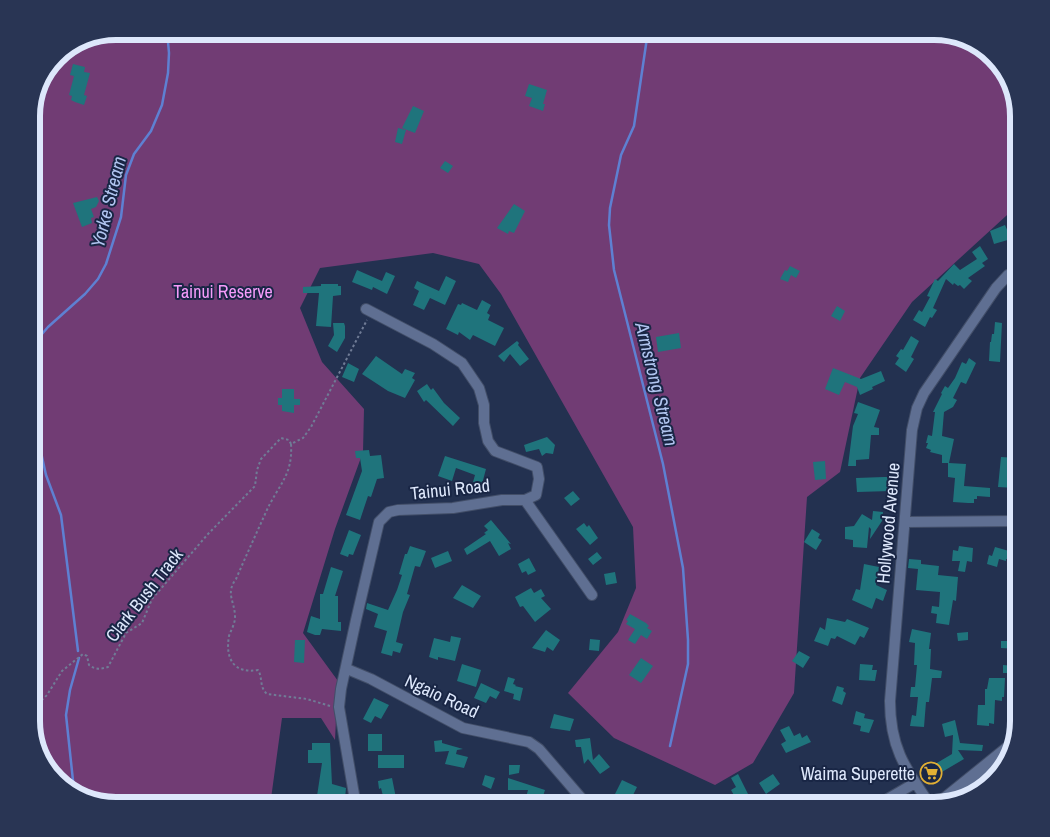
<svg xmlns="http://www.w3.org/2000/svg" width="1050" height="837" viewBox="0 0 1050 837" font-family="'Archivo Narrow',sans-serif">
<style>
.green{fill:#713c74}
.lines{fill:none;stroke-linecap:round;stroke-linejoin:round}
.stream{stroke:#5e80d2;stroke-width:2.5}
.building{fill:#1f747c}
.street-casing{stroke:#424e68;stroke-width:12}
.secondary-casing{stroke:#424e68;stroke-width:16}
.path{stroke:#707c96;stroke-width:2;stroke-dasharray:2.5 2.5;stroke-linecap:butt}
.street{stroke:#5f6f92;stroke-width:10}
.secondary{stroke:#5f6f92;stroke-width:14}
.labels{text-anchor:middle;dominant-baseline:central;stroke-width:4;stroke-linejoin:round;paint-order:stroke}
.park-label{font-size:18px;fill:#f69cfb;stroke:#192645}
.street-label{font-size:18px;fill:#dde7fb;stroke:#192645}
.poi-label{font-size:18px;fill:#dde7fb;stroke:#192645;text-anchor:end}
.water-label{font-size:19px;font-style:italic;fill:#b1c5f0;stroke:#192645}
.rim{fill:none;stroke:#dde7fb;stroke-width:6}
</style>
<rect width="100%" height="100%" fill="#233150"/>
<path class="green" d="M 116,31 L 935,31 L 990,52 L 1010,79 L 1019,116 L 1019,204 L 912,302 L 860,378 L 840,472 L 807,497 L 794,693 L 753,763 L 715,785 L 614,738 L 568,693 L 618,632 L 636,588 L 633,527 L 501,294 L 479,264 L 433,253 L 320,268 L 300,308 L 322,362 L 364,409 L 363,452 L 335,529 L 303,633 L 338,681 L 335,740 L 321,718 L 282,718 L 270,806 L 115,806 L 60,785 L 40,759 L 31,727 L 31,110 L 40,79 L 60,52 Z"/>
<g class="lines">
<path class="stream" d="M 648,31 L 634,126 L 621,155 L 610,208 L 609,225 L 614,270 L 663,464 L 683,568 L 688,640 L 688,664 L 670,746
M 31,361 L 42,334 L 48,327 L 85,294 L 98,279 L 106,264 L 121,217 L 126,175 L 134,154 L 151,131 L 162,105 L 168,73 L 169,53 L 167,31
M 31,407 L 46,475 L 61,515 L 78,651
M 74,790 L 66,715 L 70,690 L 79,658"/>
</g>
<path class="building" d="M 73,64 L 85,67 L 84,72 L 90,73 L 84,95 L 87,96 L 84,105 L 75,102 L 71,100 L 72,96 L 69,95 L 74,76 L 70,75 Z
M 529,84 L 547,90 L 543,104 L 545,104 L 543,111 L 529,106 L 532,98 L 525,96 Z
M 413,106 L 424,111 L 415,133 L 402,128 Z
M 31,110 L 43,115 L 39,126 L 31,123 Z
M 398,128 L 406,130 L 402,144 L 395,142 Z
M 445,161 L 453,166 L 448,173 L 440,168 Z
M 97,197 L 99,201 L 96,207 L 91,209 L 94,217 L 91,218 L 92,223 L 82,227 L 73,203 Z
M 514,204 L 525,211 L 514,233 L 509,231 L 508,234 L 497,228 Z
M 1005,225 L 1011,239 L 994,244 L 990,231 Z
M 980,246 L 988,259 L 982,263 L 985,266 L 968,278 L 972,281 L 964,289 L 960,285 L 958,286 L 954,283 L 953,285 L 946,279 L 933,308 L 937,310 L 932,318 L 930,317 L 925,327 L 913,320 L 919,310 L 922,312 L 930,297 L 927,296 L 935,279 L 938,281 L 954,264 L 960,270 L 977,259 L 972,252 Z
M 790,266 L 800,271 L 796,278 L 791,275 L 788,282 L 780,279 L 785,270 L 787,271 Z
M 357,270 L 382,281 L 386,272 L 395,276 L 387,294 L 373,287 L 372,290 L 352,282 Z
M 446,276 L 456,281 L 445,305 L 430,298 L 424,310 L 413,305 L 419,291 L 414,288 L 417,281 L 439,291 Z
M 321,284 L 338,284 L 338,286 L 341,286 L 341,295 L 333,296 L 331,327 L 316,326 L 319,293 L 303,293 L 303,287 L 321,286 Z
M 482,300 L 491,305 L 487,313 L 490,315 L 488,320 L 504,328 L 495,346 L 473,335 L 470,340 L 459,332 L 458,335 L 446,329 L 458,304 L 461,305 L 462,303 L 477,310 Z
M 837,306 L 845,311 L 840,321 L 831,316 Z
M 995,322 L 1002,323 L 1000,362 L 989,361 L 990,342 L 991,342 L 992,334 L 994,334 Z
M 333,323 L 344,323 L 345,326 L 345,338 L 337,352 L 328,346 L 334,335 Z
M 679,333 L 681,348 L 658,352 L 656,337 Z
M 911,336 L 919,341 L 911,357 L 914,359 L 906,372 L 895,364 L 899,358 L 896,356 L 901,349 L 903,350 Z
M 517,341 L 519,343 L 518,345 L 529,359 L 520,366 L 510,354 L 504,362 L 498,356 Z
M 376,356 L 402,374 L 405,369 L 415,373 L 412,378 L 415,380 L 405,398 L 388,391 L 362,374 Z
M 969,358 L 976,363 L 966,384 L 961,382 L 953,398 L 957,400 L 953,407 L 944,412 L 942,436 L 954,439 L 949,463 L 966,464 L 964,486 L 990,488 L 990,497 L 977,496 L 977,499 L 974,499 L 974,503 L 968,503 L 953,502 L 955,478 L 948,477 L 948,463 L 942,463 L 942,455 L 930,452 L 931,450 L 926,448 L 928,443 L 926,443 L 928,435 L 932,436 L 935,412 L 933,412 L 942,394 L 941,393 L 945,386 L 948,388 L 955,378 L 962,362 L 966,364 Z
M 348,363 L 359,369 L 354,382 L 342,377 Z
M 833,368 L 861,379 L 881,371 L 885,381 L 872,387 L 873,389 L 860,395 L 857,387 L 845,382 L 839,395 L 825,389 Z
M 427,384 L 431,390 L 433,388 L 444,403 L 460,418 L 453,426 L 426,400 L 424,402 L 417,391 Z
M 282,389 L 294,389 L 294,399 L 300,399 L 300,405 L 294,405 L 294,413 L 282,411 L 282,405 L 278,405 L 278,398 L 282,398 Z
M 858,402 L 880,410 L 874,427 L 879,428 L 879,435 L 871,435 L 869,459 L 856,460 L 856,466 L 848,466 L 853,426 L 858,414 L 854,413 Z
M 547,437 L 555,445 L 553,454 L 546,453 L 542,456 L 539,449 L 526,452 L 524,445 Z
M 369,450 L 370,456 L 381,455 L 384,478 L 377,479 L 371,497 L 368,496 L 360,520 L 346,515 L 362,471 L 360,458 L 356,458 L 355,451 Z
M 445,456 L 486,469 L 482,484 L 473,482 L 475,475 L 456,468 L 452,481 L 438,476 Z
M 1001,457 L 1018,458 L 1015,488 L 998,487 Z
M 825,461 L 826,479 L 815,480 L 813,462 Z
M 884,477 L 892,477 L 891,491 L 857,492 L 856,478 Z
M 573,491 L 580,499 L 571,506 L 564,498 Z
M 873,511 L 883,512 L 882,521 L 870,539 L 871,529 L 869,527 L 867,548 L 853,547 L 853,540 L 845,539 L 845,527 L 854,526 L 862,514 L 872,520 Z
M 491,520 L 511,544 L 508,543 L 511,549 L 499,556 L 490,541 L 467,555 L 464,549 L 486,534 L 484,533 L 488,530 L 484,526 Z
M 584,523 L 587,527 L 589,525 L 598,538 L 590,545 L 576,529 Z
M 812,529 L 820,534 L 818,538 L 822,540 L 816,550 L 804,542 Z
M 349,530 L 361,535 L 353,555 L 349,554 L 348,557 L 340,554 Z
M 410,546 L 426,551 L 420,567 L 415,566 L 407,594 L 410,595 L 403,612 L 396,642 L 403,644 L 400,653 L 393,651 L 392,656 L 381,653 L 387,631 L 374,627 L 378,614 L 366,609 L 367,603 L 388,610 L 397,590 L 402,575 L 399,574 L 405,554 L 407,554 Z
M 959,546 L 973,548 L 972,562 L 967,561 L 965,572 L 958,571 L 960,561 L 952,561 L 953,550 L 958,551 Z
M 995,547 L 1009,551 L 1019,551 L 1019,560 L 1006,559 L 1006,561 L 999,559 L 997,567 L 987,564 L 989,555 L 992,556 Z
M 448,551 L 452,561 L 435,568 L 431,558 Z
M 597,552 L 602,558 L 593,565 L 588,559 Z
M 529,558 L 536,571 L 528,575 L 526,571 L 522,573 L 518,564 Z
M 909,559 L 921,560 L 921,564 L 939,566 L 938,575 L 958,577 L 956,601 L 953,600 L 949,625 L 936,623 L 937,614 L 931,613 L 932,606 L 939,607 L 940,592 L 916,590 L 918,569 L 908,568 Z
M 864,564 L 879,567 L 876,585 L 887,590 L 883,601 L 876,598 L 872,609 L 852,600 L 856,589 L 860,590 Z
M 331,567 L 343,571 L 335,596 L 338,596 L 338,622 L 341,622 L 341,631 L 322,629 L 320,635 L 315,635 L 307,632 L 311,616 L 320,619 L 320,594 L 323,594 Z
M 615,572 L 617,583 L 606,585 L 604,574 Z
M 1019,583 L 1019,592 L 1011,595 L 1008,586 Z
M 462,585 L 481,596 L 473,608 L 453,598 Z
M 531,588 L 534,593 L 541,589 L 545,596 L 541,598 L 551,609 L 535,622 L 523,606 L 520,607 L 515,597 Z
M 630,614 L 646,623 L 649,626 L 647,628 L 652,631 L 647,639 L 641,635 L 635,644 L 628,640 L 635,629 L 626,624 L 628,621 L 626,620 Z
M 827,618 L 845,622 L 847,619 L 869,628 L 864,638 L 860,636 L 855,645 L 837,636 L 835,639 L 831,638 L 828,646 L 814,641 L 820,627 L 825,630 Z
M 912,629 L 931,633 L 929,649 L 931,649 L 930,669 L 942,671 L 941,678 L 932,678 L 929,702 L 926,702 L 924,727 L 910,726 L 912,715 L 916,716 L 918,697 L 910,697 L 911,687 L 915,687 L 917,665 L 914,665 L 915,643 L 909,642 Z
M 546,630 L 560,640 L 553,651 L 547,647 L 545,652 L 532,648 Z
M 968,632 L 968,640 L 958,641 L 957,633 Z
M 451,636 L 461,638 L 455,661 L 438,657 L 438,660 L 429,657 L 434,638 L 450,642 Z
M 590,639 L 600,640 L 599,651 L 589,650 Z
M 295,640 L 305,640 L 304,663 L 294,662 Z
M 1001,641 L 1019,641 L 1019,649 L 1001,648 Z
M 799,651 L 810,657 L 803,668 L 792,661 Z
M 641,658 L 653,666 L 641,683 L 629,675 Z
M 462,664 L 481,670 L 476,687 L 457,681 Z
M 860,664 L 873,665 L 872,670 L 877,670 L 875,681 L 859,680 Z
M 1003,665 L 1015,666 L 1015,673 L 1003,673 Z
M 508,677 L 515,679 L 513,684 L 516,685 L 515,686 L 523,688 L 520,701 L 513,699 L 514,694 L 504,691 Z
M 989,678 L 1005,678 L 1004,697 L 1002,697 L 1002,701 L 995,700 L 994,724 L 989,723 L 989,726 L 977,725 L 978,705 L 985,705 L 985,689 L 987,689 Z
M 481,683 L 500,692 L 496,699 L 490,696 L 486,703 L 474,698 Z
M 837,686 L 844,688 L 843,691 L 846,693 L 842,705 L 832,701 Z
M 374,698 L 389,705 L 381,719 L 375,716 L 371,723 L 363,719 Z
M 856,711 L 865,714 L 864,718 L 874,720 L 869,733 L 860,731 L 861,726 L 853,724 Z
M 554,714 L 574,719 L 570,731 L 550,728 Z
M 955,720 L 960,743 L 983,745 L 982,751 L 958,750 L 964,759 L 930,779 L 925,770 L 952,754 L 953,735 L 945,737 L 942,724 Z
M 789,726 L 794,736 L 800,733 L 802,738 L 807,735 L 811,742 L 786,753 L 781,744 L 786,741 L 780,730 Z
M 368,734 L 382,734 L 382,751 L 368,751 Z
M 590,738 L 593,760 L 599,754 L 610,767 L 600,774 L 588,759 L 584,764 L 581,747 L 576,747 L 575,740 Z
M 442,740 L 442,743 L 463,749 L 457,750 L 456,754 L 468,757 L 464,768 L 445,764 L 449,751 L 435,752 L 434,741 Z
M 312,743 L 330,743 L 332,784 L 346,788 L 345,798 L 331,797 L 330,806 L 312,806 L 314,795 L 317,796 L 322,763 L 308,763 L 308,750 L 312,750 Z
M 378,755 L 404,755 L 404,768 L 378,768 Z
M 509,765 L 520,765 L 519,773 L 509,775 Z
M 738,774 L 752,802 L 744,806 L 740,806 L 731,790 L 736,787 L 731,778 Z
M 773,774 L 780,784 L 766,794 L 759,783 Z
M 485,775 L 495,778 L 491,789 L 482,785 Z
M 392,778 L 396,798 L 384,800 L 381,788 L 379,789 L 378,781 Z
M 508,778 L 545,790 L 541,802 L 536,801 L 535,805 L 525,801 L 528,790 L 508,790 Z
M 622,780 L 637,787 L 630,801 L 624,798 L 623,801 L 614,796 Z"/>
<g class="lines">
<g class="street-casing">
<path id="street" d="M 525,500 L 592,595
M 905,522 L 1019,521
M 347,669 L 371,679 L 463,728 L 529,742 L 539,749 L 588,806
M 929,803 C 904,767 890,746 890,701 L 912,430 L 917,408 L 924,393 L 996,288 L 1008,275 L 1019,271
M 356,806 L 339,707 L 341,689 L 356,620 L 379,522 L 389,512 L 398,510 L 453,508 L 502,500 L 525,500 L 536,495 L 539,479 L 537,467 L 495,451 L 488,441 L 484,423 L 484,405 L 479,388 L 462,363 L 433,344 L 366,309
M 874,806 L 879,804 L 915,783"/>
</g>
<g class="secondary-casing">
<path id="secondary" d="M 940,804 L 1008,749
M 927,806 L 932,802 L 936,805"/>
</g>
<path class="path" d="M 330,706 L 307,699 L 267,694 C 259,687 263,678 258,670 C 234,674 225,659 229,636 C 231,630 235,624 235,617 C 235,601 225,594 236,579 C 246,556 256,534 266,512 C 278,485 293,476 291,444 L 303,438 L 311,427 L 367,320
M 31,711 L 47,695 L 62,671 L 83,654 L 87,656 L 89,665 C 95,670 101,669 108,667 L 126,633 L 142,623 L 152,599 L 208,534 L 255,486 L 257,470 L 261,459 L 281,438 L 289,440 L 291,444"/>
<use href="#street" class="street"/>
<use href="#secondary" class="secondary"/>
</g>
<defs>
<g id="supermarket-ring" transform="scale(1.125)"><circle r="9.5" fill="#192645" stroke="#e1af34" stroke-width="1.5"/><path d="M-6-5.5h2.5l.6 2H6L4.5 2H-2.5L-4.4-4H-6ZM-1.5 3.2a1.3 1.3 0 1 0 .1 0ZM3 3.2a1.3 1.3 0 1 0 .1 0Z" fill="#e1af34"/></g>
</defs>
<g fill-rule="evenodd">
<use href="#supermarket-ring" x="931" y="773"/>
</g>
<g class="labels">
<g class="park-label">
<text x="223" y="291">Tainui Reserve</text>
</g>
<g class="street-label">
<text transform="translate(450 489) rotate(-6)">Tainui Road</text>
<text transform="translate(888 523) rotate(-85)">Hollywood Avenue</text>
<text transform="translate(144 595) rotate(-52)">Clark Bush Track</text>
<text transform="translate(442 696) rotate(25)">Ngaio Road</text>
</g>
<g class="poi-label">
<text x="915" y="773">Waima Superette</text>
</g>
<g class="water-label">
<text transform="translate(108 202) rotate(-76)">Yorke Stream</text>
<text transform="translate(657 384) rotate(76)">Armstrong Stream</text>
</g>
</g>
<path d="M0 0H1050V837H0ZM116 40H934A76 76 0 0 1 1010 116V721A76 76 0 0 1 934 797H116A76 76 0 0 1 40 721V116A76 76 0 0 1 116 40Z" fill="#293554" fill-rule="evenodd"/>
<path class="rim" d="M116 40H934A76 76 0 0 1 1010 116V721A76 76 0 0 1 934 797H116A76 76 0 0 1 40 721V116A76 76 0 0 1 116 40Z"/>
</svg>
